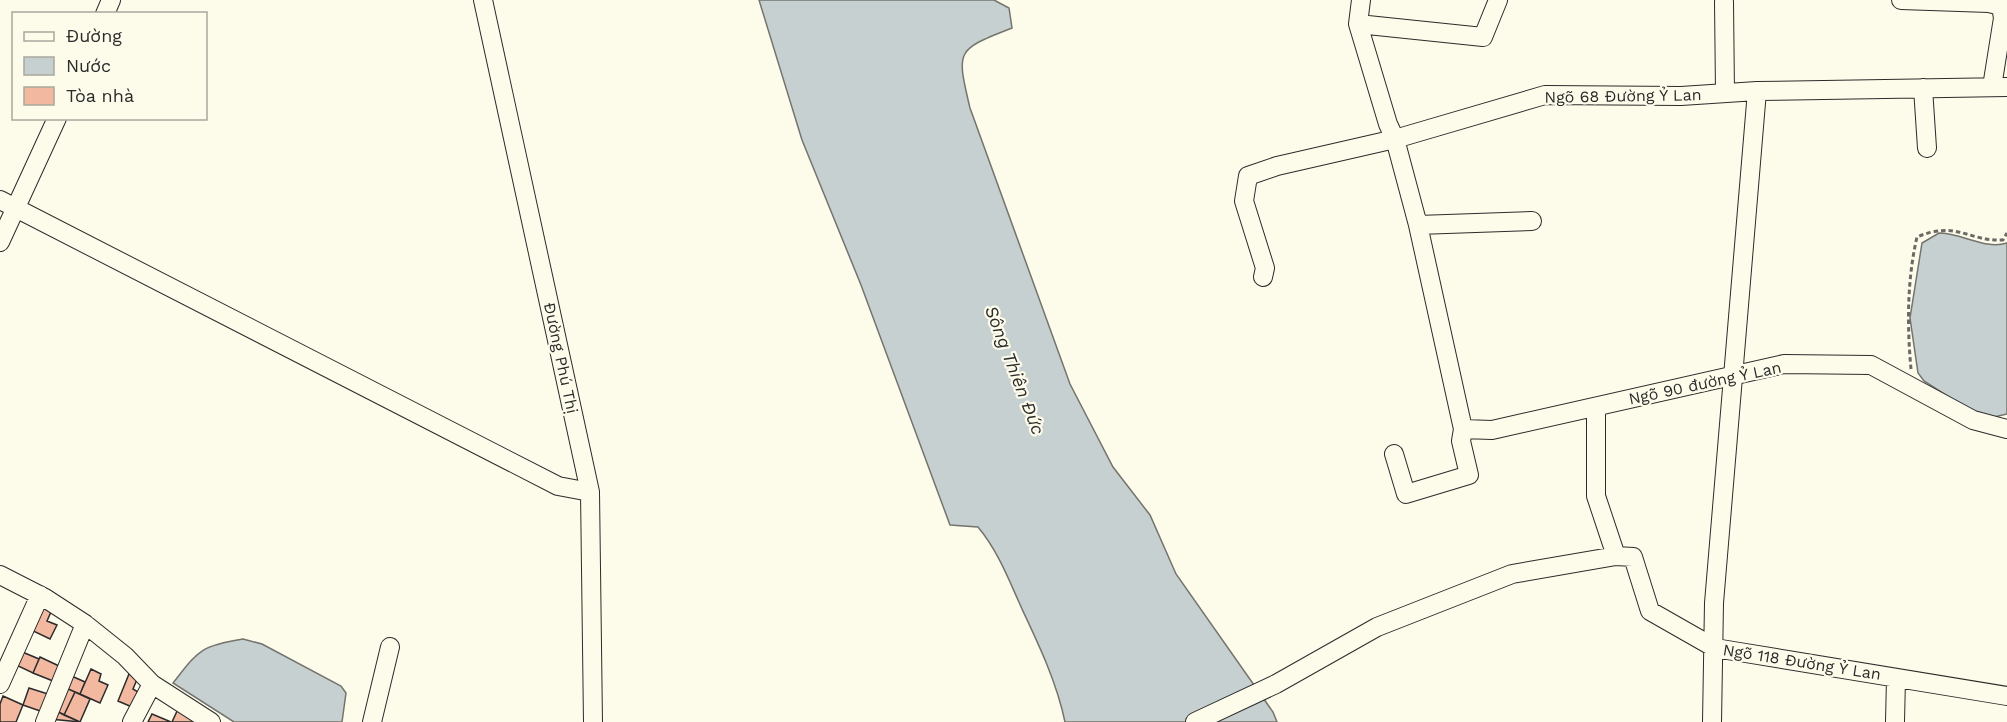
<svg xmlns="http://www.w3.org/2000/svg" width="2007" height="722" viewBox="0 0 2007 722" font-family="'Work Sans',sans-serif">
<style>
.water{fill:#c7d0d0;stroke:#74746e;stroke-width:1.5}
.building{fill:#f2b8a0;stroke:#2b2b2b;stroke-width:1.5}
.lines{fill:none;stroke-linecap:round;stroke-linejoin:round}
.minor-casing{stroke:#2b2b2b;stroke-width:20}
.path{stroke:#6a6964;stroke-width:3;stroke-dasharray:4.5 3;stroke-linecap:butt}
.minor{stroke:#fdfbea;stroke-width:18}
.labels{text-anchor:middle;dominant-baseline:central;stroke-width:4.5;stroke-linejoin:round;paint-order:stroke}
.street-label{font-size:16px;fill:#2b2b2b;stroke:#fdfbea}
.water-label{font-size:18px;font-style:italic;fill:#2b2b2b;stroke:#fdfbea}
</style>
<rect width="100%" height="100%" fill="#fdfbea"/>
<path class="water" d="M 759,0 L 994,0 L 1009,8 L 1012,28 C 956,50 956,49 970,108 L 1070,384 L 1113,467 L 1150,515 L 1176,574 L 1273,712 L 1277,722 L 1065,722 C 1057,683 1039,645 1022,609 C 1009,580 998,551 978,527 L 950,525 L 861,285 L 802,140 Z
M 1939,233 C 1962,233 1985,250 2007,243 L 2007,414 L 1994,417 L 1969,410 L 1924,381 L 1918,373 L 1910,318 L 1922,243 Z
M 243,639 L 262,644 L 341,686 L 346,693 L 342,722 L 234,722 L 173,683 C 199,650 200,646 243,639 Z"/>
<path class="building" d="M 43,600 L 54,605 L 47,621 L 57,625 L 50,639 L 29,629 Z
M 20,651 L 39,659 L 33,673 L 14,664 Z
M 40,657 L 59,666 L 53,681 L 33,673 Z
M 91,669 L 101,674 L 99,681 L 108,685 L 100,703 L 80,694 Z
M 67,674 L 85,682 L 80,694 L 61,686 Z
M 129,674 L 138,677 L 133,689 L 138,692 L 132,707 L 118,701 Z
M 64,687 L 75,692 L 64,715 L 54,710 Z
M 29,688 L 48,694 L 43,712 L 23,705 Z
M 75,692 L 90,699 L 80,722 L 64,715 Z
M 3,696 L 23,705 L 16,722 L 0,722 L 0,704 Z
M 178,709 L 205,722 L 172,722 Z
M 54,710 L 80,722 L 50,719 Z
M 152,714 L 171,722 L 148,722 Z"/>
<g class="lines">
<g class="minor-casing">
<path id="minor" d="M 483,0 L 590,492 L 593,722
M 1361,0 L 1358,24 L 1388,124 L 1395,139 L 1418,225 L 1463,429 L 1461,441 L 1469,475 L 1406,494 L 1394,454
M 1901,0 L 1989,3 L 2001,6 L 2003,18 L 1992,87
M 1724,2 L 1725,93
M 105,14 L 111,0
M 1358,24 L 1483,37 L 1498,0
M 1923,88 L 1927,148
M 0,200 L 558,486 L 590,492
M 1418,225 L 1532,221
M 0,242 L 57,118
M 1263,277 L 1265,268 L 1244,201 L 1248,176 L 1277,166 L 1395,139 L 1545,95 L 1681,96 L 1757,91 L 2007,87
M 1596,407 L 1596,496 L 1616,556
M 1463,429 L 1492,430 L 1784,364 L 1871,365 L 1973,420 L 2007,429
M 0,575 L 45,598 L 85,624 L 125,656 L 152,684 L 211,722
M 0,684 L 40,595
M 45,722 L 85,624
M 132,722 L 152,684
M 372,722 L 390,647
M 1195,722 L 1276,684 L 1377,627 L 1512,574 L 1616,556 L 1633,557 L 1650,611 L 1715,648 L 2007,696
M 1712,722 L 1714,603 L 1757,91
M 1895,722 L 1896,678"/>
</g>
<path class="path" d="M 1911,369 C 1907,326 1907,280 1917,237 C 1957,220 1969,242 2003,240 L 2007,233"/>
<use href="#minor" class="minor"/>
</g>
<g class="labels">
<g class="street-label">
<text transform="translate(1623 96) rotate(-1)">Ngõ 68 Đường Ỷ Lan</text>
<text transform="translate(561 358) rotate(78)">Đường Phú Thị</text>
<text transform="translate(1705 383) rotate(-12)">Ngõ 90 đường Ỷ Lan</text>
<text transform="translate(1802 662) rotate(9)">Ngõ 118 Đường Ỷ Lan</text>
</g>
<g class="water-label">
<text transform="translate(1015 370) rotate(69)">Sông Thiên Đức</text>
</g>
</g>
<rect x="12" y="12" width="195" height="108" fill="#fdfbea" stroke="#a9a89e" stroke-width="1.5"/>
<rect x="24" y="32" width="30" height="9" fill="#fdfbea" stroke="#a9a89e" stroke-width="1.5"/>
<text x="66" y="42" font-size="18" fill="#2b2b2b">Đường</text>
<rect x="24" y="57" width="30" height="18" fill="#c7d0d0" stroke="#a9a89e" stroke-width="1.5"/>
<text x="66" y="72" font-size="18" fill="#2b2b2b">Nước</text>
<rect x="24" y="87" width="30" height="18" fill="#f2b8a0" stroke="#a9a89e" stroke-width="1.5"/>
<text x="66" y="102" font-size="18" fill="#2b2b2b">Tòa nhà</text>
</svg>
